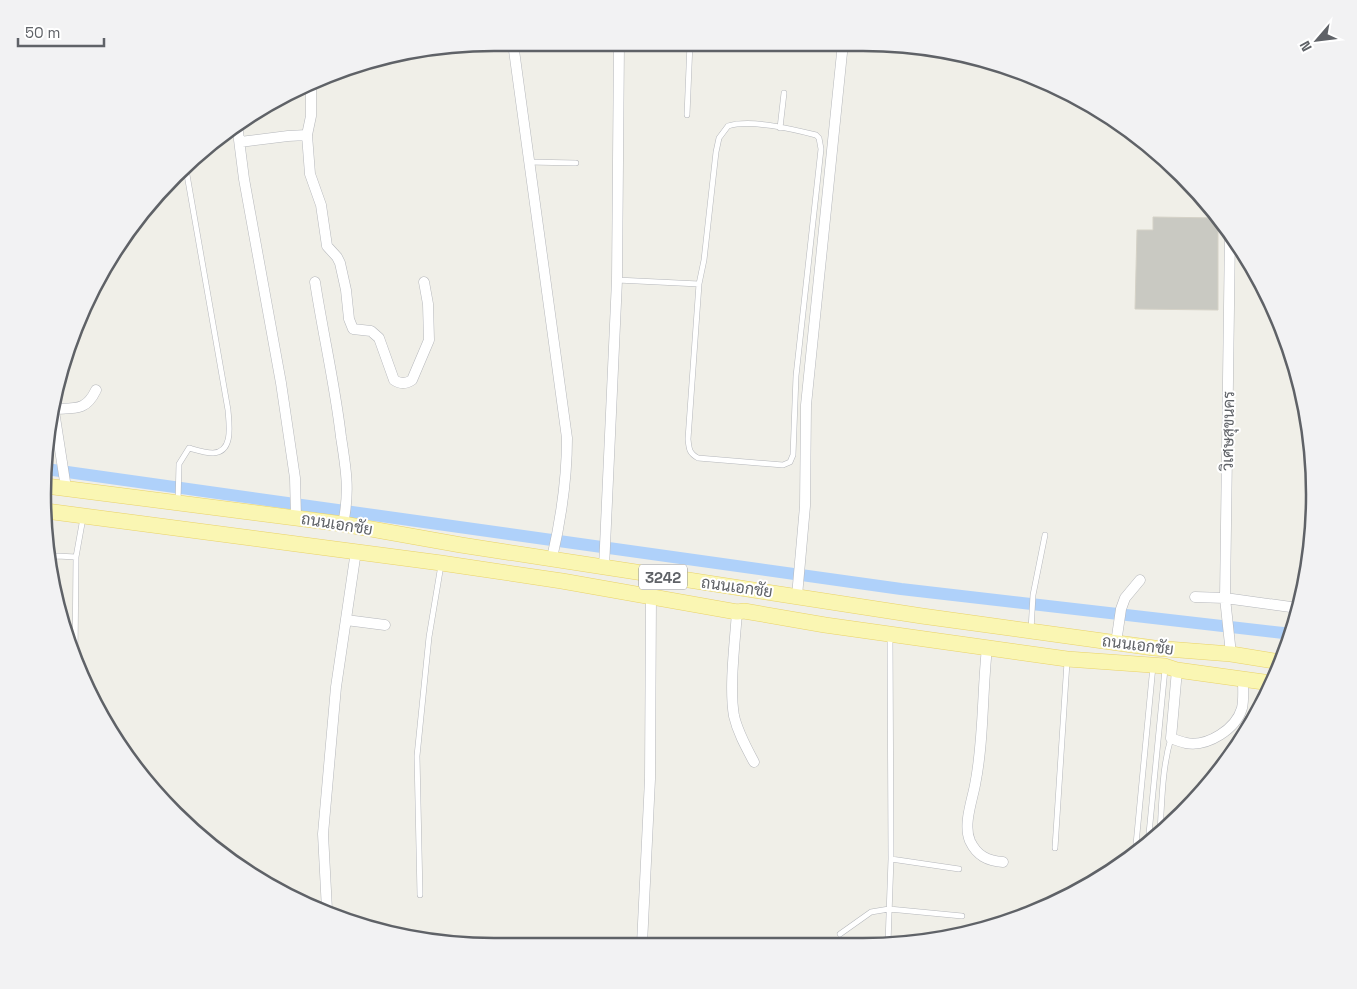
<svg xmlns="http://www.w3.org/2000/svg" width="1357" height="989" viewBox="0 0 1357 989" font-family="'Space Grotesk',Sarabun,sans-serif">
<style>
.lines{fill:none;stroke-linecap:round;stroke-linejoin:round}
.canal{stroke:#afd1fa;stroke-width:12}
.building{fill:#c9c9c2;stroke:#d5d2c7}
.service-casing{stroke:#b5b7bb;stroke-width:6}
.minor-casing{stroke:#b5b7bb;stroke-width:11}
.primary-casing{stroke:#e9d268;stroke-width:16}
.service{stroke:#fff;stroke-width:5}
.minor{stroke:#fff;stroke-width:10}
.primary{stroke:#faf6b3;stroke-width:15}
.labels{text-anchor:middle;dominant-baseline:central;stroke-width:4;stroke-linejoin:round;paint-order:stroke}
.shield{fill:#fff;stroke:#8f9195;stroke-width:1}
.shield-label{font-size:15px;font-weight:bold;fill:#5f6267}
.street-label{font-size:16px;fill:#5f6267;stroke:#fff}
.rim{fill:none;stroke:#5f6267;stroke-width:2.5}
</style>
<rect width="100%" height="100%" fill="#f0efe8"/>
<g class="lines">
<path class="canal" d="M 46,469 L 901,589 L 1292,634"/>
</g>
<path class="building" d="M 1153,217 L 1218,218 L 1218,310 L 1135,309 L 1137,230 L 1153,230 Z"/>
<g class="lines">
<g class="service-casing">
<path id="service" d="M 687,115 L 690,43
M 780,128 L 784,93
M 529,162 L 576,163
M 617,280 L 699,284 L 704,260 L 716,152 L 719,138 L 728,126 C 751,119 792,129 816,135 L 819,138 L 821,149 L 796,376 L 793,455 L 790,462 L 783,465 L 698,458 C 689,453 689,449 688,439 L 699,284
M 178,502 L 179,464 L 189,448 C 196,450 205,453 213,453 C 234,452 229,424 228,410 L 186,169
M 48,558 L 57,556 L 76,557
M 1031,630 L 1033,595 L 1045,535
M 75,659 L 76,557 L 83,518
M 1160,832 C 1162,801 1162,768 1171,738
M 1148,844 L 1165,669
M 1055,848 L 1067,662
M 1135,855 L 1153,666
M 891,859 L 959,869
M 420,895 L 417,756 L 429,637 L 441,565
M 840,934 L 871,912 L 889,909 L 962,916
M 888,943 L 891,859 L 890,636"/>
</g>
<g class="minor-casing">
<path id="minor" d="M 513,43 L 567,438 C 567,479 561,519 552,558
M 237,124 L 244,179 L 281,383 L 295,478 L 296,517
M 307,135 L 311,116 L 311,88
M 240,142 L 288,136 L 307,135 L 310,174 L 321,205 L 327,246 L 337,257 L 340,263 L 346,290 L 349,319 L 353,329 L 371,331 L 379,338 L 394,380 C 400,384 406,384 412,380 L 429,340 L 428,304 L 424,282
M 1230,234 L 1225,598 L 1231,654
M 315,282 C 323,334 335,385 341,437 C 346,469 350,491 343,524
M 54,409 C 76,408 86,411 96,390
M 54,411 L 66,488
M 604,568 L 617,280 L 619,43
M 797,596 L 805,506 L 806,405 L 843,43
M 1195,597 L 1225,598 L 1298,608
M 737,612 C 735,642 729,687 734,716 C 738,733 746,747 754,762
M 346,620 L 385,625
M 1116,643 L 1121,609 L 1125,598 L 1140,580
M 987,648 C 982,693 984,740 975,785 C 972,801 963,825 970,841 C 977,856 988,861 1003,862
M 1177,670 L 1171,738 C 1176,740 1181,742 1186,743 C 1208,747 1236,729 1242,708 C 1244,699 1243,689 1243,680
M 327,910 L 323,834 L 336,687 L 356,551
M 642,944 L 650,779 L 651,596"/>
</g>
<g class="primary-casing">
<path id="primary" d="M 46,486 L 343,524 L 461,545 L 922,616 L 1154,648 L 1231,654 L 1280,662
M 46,511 L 441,563 L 562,581 L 737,612 L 744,611 L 825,625 L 1067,659 L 1165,666 L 1177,670 L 1271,683"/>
</g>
<use href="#service" class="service"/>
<use href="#minor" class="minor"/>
<use href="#primary" class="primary"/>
</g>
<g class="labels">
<rect class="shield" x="639" y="564.5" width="48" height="25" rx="4"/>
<g class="shield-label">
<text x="663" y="577">3242</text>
</g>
<g class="street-label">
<text transform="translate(1228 431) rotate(-89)">วิเศษสุขนคร</text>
<text transform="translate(337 524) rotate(9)">ถนนเอกชัย</text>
<text transform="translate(737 587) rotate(8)">ถนนเอกชัย</text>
<text transform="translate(1138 645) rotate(7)">ถนนเอกชัย</text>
</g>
</g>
<path d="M0 0H1357V989H0ZM494 51H863A443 443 0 0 1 1306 494V495A443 443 0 0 1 863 938H494A443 443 0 0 1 51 495V494A443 443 0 0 1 494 51Z" fill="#f2f2f3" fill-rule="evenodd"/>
<path class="rim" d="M494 51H863A443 443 0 0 1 1306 494V495A443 443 0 0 1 863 938H494A443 443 0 0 1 51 495V494A443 443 0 0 1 494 51Z"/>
<g transform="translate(1317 40) rotate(242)" stroke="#ffffff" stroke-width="4" paint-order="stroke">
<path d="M0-4L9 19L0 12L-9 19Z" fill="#5f6267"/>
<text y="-8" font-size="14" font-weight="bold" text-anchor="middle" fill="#5f6267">N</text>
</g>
<path d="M18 38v8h86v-8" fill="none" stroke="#5f6267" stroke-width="2.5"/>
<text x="25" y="38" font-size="15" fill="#5f6267" stroke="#ffffff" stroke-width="4" paint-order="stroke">50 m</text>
</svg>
